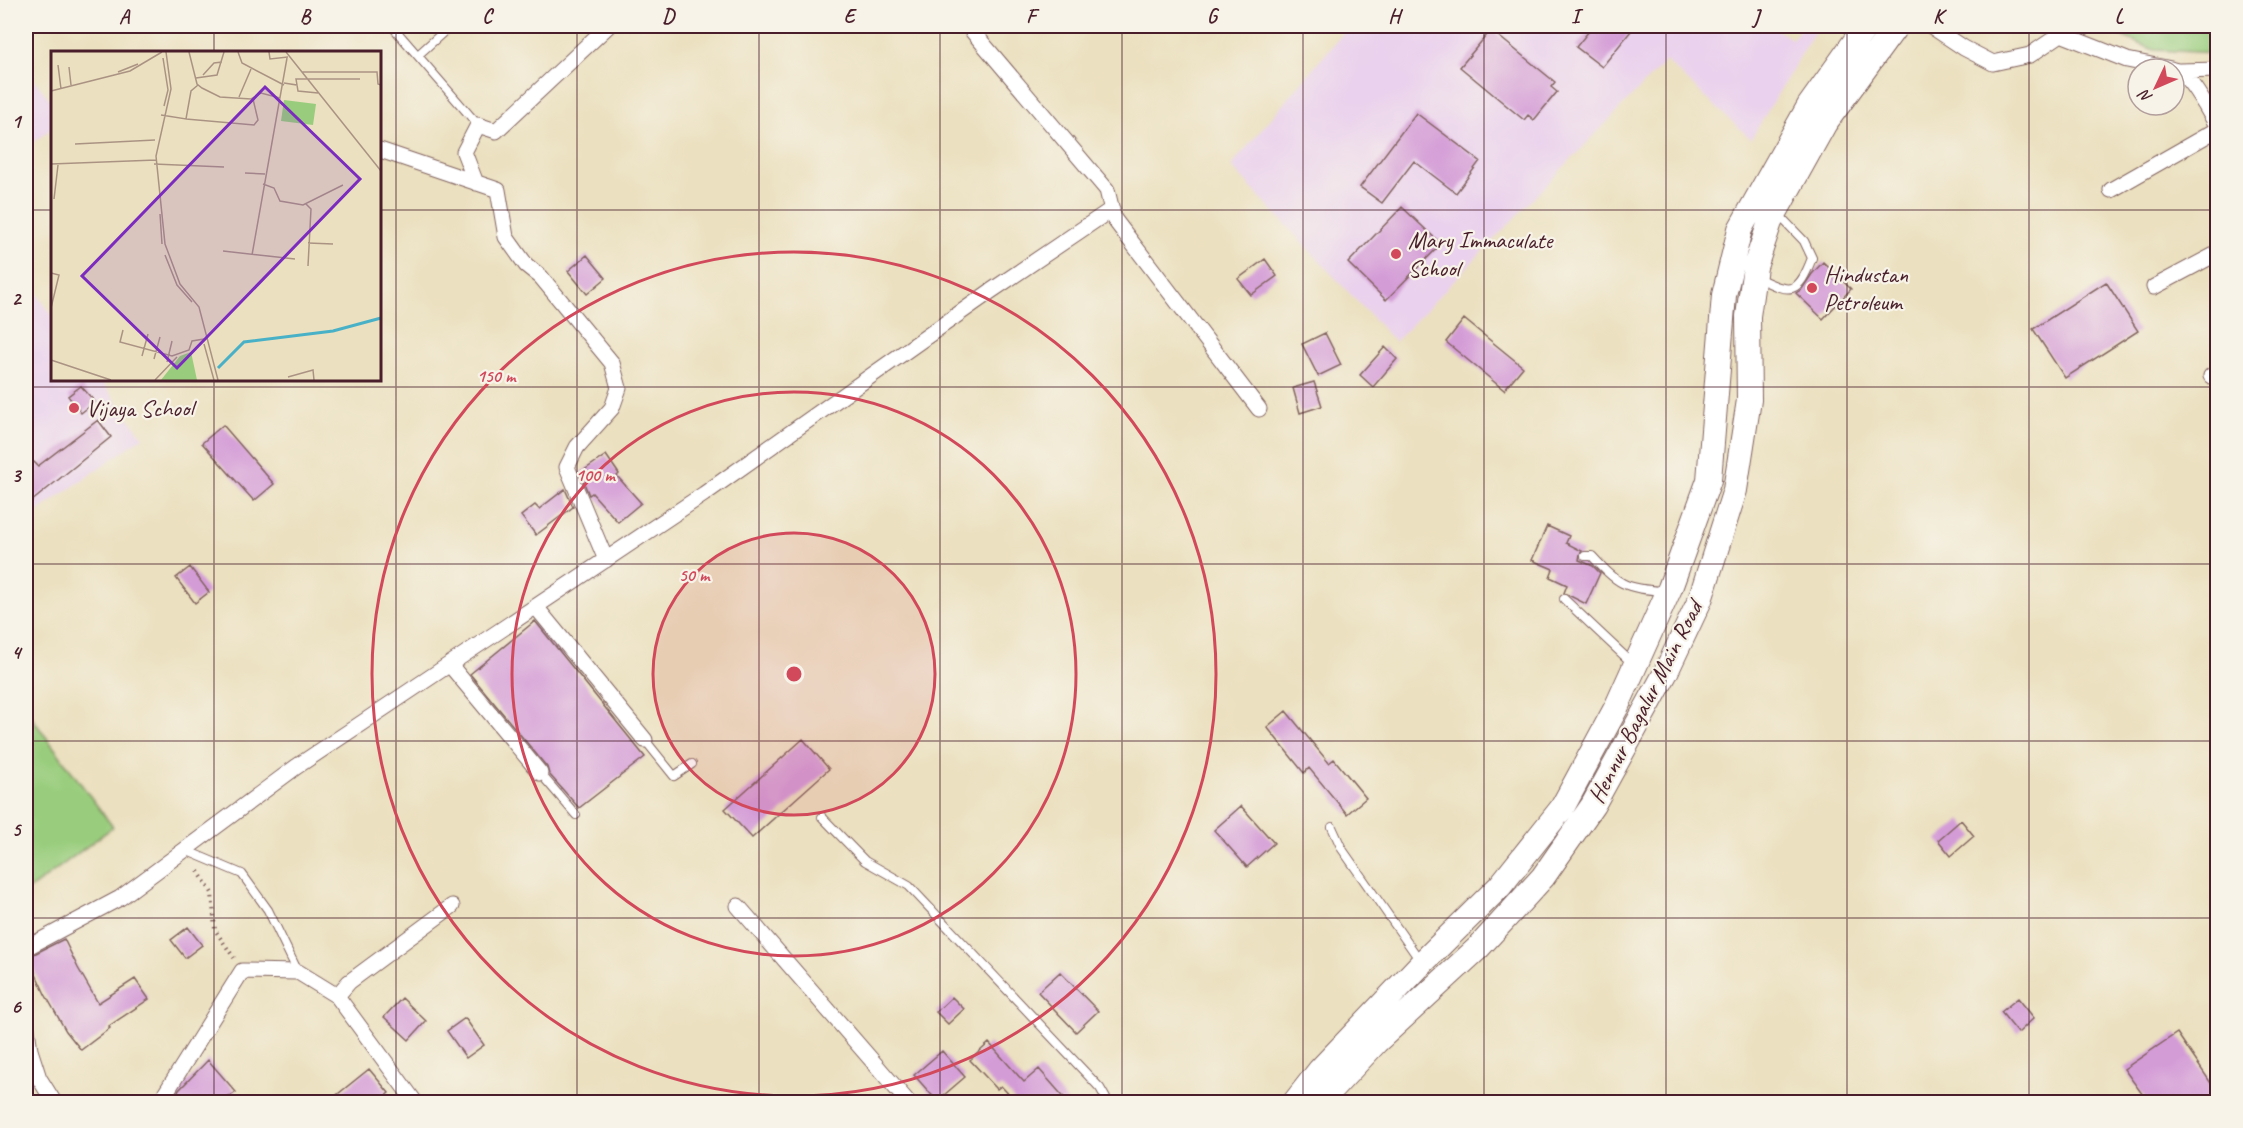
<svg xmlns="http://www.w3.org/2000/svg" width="2243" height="1128" viewBox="0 0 2243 1128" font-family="Caveat,sans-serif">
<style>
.built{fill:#ead1ed}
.green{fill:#99cd7d;stroke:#727654;stroke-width:1.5}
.building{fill:#d49cd7}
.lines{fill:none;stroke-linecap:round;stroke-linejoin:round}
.service-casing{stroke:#82635f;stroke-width:10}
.minor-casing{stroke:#82635f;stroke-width:17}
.primary-casing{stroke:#82635f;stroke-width:26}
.path{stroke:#82635f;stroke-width:4;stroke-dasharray:1.5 4.5;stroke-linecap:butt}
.service{stroke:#fff;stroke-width:8}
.minor{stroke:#fff;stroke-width:15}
.primary{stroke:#fff;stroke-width:24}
.grid{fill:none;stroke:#4a1f2b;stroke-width:1.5;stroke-opacity:0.55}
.ring{fill:none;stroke:#d1495b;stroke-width:3}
.poi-dot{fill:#d1495b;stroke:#f7f3e8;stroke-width:2}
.labels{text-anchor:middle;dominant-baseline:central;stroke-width:4.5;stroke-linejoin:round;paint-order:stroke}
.poi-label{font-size:24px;fill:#4a1f2b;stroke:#f7f3e8;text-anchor:start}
.street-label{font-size:24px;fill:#4a1f2b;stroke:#f7f3e8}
.inset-river{fill:none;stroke:#49b1c7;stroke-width:3}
.inset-road{fill:none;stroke:#ab9384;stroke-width:1.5}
.view{fill:#7b2cbf;fill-opacity:0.15;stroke:#7b2cbf;stroke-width:3}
.inset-edge{fill:none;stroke:#4a1f2b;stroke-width:3}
.centre{fill:#d1495b;stroke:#f7f3e8;stroke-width:3}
.ring-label{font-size:18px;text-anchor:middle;font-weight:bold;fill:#d1495b;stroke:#f7f3e8;stroke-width:4.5;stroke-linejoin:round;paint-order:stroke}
.neatline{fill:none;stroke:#4a1f2b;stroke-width:2}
.grid-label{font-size:20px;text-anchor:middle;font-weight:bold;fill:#4a1f2b}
</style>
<rect width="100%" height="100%" fill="#f7f3e8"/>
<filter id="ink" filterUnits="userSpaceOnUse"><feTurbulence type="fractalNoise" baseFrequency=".0167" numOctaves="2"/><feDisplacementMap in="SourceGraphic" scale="12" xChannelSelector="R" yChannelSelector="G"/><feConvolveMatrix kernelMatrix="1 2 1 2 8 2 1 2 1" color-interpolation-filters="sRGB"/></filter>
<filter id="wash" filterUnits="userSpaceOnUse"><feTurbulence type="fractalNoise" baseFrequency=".008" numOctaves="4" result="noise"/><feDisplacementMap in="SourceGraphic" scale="24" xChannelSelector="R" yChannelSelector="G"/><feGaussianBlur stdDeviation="1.35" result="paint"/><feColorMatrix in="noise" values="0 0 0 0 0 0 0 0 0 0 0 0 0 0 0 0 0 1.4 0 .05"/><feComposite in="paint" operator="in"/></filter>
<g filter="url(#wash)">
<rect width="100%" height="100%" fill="#ebe0bf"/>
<path class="built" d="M 1349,26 L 1772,26 L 1773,28 L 1792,39 L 1803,26 L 1818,26 L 1751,139 L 1666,61 L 1395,342 L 1231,166 Z
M 26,69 L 52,103 L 52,128 L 26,148 Z
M 26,279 L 52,315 L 52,380 L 100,380 L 143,437 L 26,520 Z"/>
<path class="green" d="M 2099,26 L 2217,26 L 2217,53 L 2154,50 Z
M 26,710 L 113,827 L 26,892 Z"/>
<g id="blocks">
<path class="building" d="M 1593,26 L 1635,26 L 1602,67 L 1576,47 Z
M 1491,30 L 1555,82 L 1551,87 L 1557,92 L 1534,120 L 1528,115 L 1524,120 L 1460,67 Z
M 1416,113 L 1480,161 L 1456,193 L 1414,161 L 1382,203 L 1360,187 Z
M 1402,207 L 1441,244 L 1386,300 L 1348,263 Z
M 587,255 L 606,278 L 587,294 L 568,271 Z
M 1265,259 L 1277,276 L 1251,295 L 1238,279 Z
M 1823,262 L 1851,289 L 1823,319 L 1796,293 L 1802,289 L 1812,274 Z
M 2106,282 L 2138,331 L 2065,378 L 2033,329 Z
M 1464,319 L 1523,367 L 1504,390 L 1446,342 Z
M 1325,333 L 1341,365 L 1318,376 L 1302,344 Z
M 1385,347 L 1397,359 L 1373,387 L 1360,375 Z
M 1314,382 L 1322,406 L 1300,413 L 1293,388 Z
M 81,386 L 95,402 L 81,413 L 68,396 Z
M 98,420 L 111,437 L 26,506 L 26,469 L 34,462 L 38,466 Z
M 223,425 L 274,484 L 254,501 L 202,443 Z
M 606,455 L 619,474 L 617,476 L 641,503 L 618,522 L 592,493 L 589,495 L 580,473 Z
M 565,489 L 573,507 L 536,535 L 521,516 L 535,505 L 539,509 Z
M 1547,526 L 1569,536 L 1566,543 L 1582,551 L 1580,554 L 1579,560 L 1593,566 L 1600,573 L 1586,604 L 1564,593 L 1567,585 L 1550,577 L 1553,569 L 1532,560 Z
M 190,567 L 209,592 L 195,603 L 176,578 Z
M 535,621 L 645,757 L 579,808 L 549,774 L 547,767 L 470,674 Z
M 1286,711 L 1329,763 L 1334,759 L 1366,798 L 1347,814 L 1309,768 L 1304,773 L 1267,727 Z
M 803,739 L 829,769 L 752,838 L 725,809 Z
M 1241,806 L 1274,843 L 1247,867 L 1214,830 Z
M 1961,820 L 1974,836 L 1951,856 L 1938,840 Z
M 188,927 L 202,945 L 185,958 L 171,940 Z
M 64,939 L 78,968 L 98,1003 L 135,979 L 149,999 L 109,1026 L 110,1028 L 81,1050 L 66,1031 L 45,994 L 28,957 Z
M 1060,972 L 1098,1011 L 1076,1032 L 1038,992 Z
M 952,997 L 964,1009 L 948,1024 L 936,1012 Z
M 402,998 L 426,1021 L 409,1040 L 384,1017 Z
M 2018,998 L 2034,1018 L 2018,1033 L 2001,1012 Z
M 465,1018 L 484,1045 L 466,1058 L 447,1031 Z
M 2177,1033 L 2217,1092 L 2202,1102 L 2148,1102 L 2124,1069 Z
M 989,1043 L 1024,1082 L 1039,1069 L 1068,1102 L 1016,1102 L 1001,1086 L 997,1089 L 970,1060 Z
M 942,1051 L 965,1077 L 937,1101 L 914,1075 Z
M 208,1060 L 236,1092 L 221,1102 L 171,1102 L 179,1090 Z
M 369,1069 L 389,1093 L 378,1102 L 328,1102 Z"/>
</g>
</g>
<g filter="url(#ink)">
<use href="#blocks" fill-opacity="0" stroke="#82635f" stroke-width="1.5"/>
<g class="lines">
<g class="service-casing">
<path id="service" d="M 392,26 L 478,125
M 418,55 L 450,26
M 1758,278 C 1791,294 1798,295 1812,258 L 1804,241 L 1779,215
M 1585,556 L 1592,556 C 1618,584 1624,589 1664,591
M 1564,599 L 1632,663
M 645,740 L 674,776 L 692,764
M 540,773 L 576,815
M 822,817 L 865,861 L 909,886 L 1100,1088 L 1108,1102
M 1332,827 L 1342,849 L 1421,962
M 185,850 L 242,874 L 268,910 L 298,972"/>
</g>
<g class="minor-casing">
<path id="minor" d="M 968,26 L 1107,190 L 1114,219 L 1259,409
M 1931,26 L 1964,48 L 1993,63 L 2030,55 L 2061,34 L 2127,60 L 2171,69
M 2174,70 C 2190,73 2209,113 2218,127
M 2180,71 L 2218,70
M 380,150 L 498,190 L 506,237 L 526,265 L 541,277 L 612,363 L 619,388 L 612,408 L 577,447 L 567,467 L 606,560
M 476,183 L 464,152 L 478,125 L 496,131 L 608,26
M 2111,190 L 2218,129
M 2154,287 L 2218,253
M 2211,376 L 2218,373
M 536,607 L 645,740
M 450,665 L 540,773
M 738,906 L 908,1102
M 26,948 L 120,898 L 296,767 L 704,494 L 991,291 L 1112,209
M 337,996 L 349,982 L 452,906
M 26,1023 L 30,1050 L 39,1078 L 54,1102
M 160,1102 L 242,971 L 298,972 L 337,996 L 415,1102"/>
</g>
<g class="primary-casing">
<path id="primary" d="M 1295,1102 L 1320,1070 L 1422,963 L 1500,886 L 1562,808 L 1616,708 L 1670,588 L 1709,480 L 1724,295 L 1740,229 L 1809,106 L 1866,26
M 1320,1102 L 1376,1042 L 1478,948 L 1543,877 L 1593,805 L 1665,674 L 1700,600 L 1735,490 L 1749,400 L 1748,316 L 1755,267 L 1770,222 L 1825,123 L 1896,26"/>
</g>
<path class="path" d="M 198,871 L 212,893 L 215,930 L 234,958"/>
<use href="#service" class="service"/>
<use href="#minor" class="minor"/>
<use href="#primary" class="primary"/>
</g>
</g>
<path class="grid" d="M 214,26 L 214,52M 396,26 L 396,1102M 577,26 L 577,1102M 759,26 L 759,1102M 940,26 L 940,1102M 1122,26 L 1122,1102M 1303,26 L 1303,1102M 1484,26 L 1484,1102M 1666,26 L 1666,1102M 1847,26 L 1847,1102M 2029,26 L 2029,1102M 26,210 L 52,210M 380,210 L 2218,210M 214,380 L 214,1102M 26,387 L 2218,387M 26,564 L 2218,564M 26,741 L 2218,741M 26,918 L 2218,918"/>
<circle cx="794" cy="674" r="141" fill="#d1495b" fill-opacity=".12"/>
<g class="ring">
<circle cx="794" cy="674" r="141"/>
<circle cx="794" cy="674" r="282"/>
<circle cx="794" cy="674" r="422"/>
</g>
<g class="poi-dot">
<circle cx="1396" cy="254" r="6"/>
<circle cx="1812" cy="288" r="6"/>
<circle cx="74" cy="408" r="6"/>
</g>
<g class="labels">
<g class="poi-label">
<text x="1408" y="240">Mary Immaculate<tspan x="1408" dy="28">School</tspan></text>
<text x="1824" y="274">Hindustan<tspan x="1824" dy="28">Petroleum</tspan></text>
<text x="86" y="408">Vijaya School</text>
</g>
<g class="street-label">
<text transform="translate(1645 702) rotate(-63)">Hennur Bagalur Main Road</text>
</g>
</g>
<g transform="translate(51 51)">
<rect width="330" height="330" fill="#ebe0bf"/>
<path d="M 233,49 L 265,53 L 262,74 L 230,70 ZM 140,301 L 146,329 L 110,329 L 129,305 Z" fill="#99cd7d"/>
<path class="inset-river" d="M 167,317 L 193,291 L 282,280 L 330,267"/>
<path class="inset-road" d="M 115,1 L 120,38 L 105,105 L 114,193 L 129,233 L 148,256 L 167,329M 138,1 L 146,33 L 151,37 L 169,46 L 200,48 L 210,42 L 229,47M 187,1 L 191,12 L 233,34M 218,1 L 219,8 L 237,6M 235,1 L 330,120M 112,7 L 117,39 L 113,55M 7,14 L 10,38M 18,16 L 20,34M 67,21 L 87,13M 251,21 L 326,21 L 327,33 L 330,34M 152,24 L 163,12 L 171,11M 145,27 L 166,24 L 173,1M 233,32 L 246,34 L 245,28 L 309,28M 246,34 L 247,40 L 267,42M 0,40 L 79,20 L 111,1M 188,46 L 200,18M 110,64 L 135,68 L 140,40 L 147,34M 135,68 L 203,74 L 207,69 L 202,48M 24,93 L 104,89M 0,113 L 105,109M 103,113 L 173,116M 194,122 L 214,123M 212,133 L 223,137 L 229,150 L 252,154 L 292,134M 3,148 L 7,114M 255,153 L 260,158 L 257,215M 109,163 L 111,193M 257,192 L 282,193M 172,200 L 244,208M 114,204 L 126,234 L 141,251M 201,204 L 236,7M 0,222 L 8,224 L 0,257M 72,279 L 69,291 L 121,305 L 138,299 L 141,290 L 153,288M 153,293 L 163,329M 91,305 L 97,283M 103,308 L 109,286M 0,309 L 60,329M 116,311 L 121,290M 237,326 L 262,319 L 263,329M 104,329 L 126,306"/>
<path class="view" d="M 214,36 L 309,128 L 126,317 L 31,225 Z"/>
<rect width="330" height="330" class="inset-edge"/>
</g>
<circle cx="794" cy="674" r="9" class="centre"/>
<g class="ring-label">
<text x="496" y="382">150 m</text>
<text x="595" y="481">100 m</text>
<text x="694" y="581">50 m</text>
</g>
<rect width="2243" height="1128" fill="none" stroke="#f7f3e8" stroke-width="66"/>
<g transform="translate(2156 87) rotate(226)"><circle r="28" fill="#f7f3e8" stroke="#b29e9c" stroke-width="1.5"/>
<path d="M0-4.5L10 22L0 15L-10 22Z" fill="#d1495b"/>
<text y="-9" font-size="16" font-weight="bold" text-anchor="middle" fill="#4a1f2b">N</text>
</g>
<rect x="33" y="33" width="2177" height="1062" class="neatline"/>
<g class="grid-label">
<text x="124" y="23">A</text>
<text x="305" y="23">B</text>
<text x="487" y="23">C</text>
<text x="668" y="23">D</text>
<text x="849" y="23">E</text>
<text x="1031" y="23">F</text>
<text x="1212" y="23">G</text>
<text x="1394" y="23">H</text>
<text x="1575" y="23">I</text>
<text x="1756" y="23">J</text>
<text x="1938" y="23">K</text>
<text x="2119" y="23">L</text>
<text x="16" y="128">1</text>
<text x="16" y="305">2</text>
<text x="16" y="482">3</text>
<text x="16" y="659">4</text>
<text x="16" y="836">5</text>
<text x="16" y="1013">6</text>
</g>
</svg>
